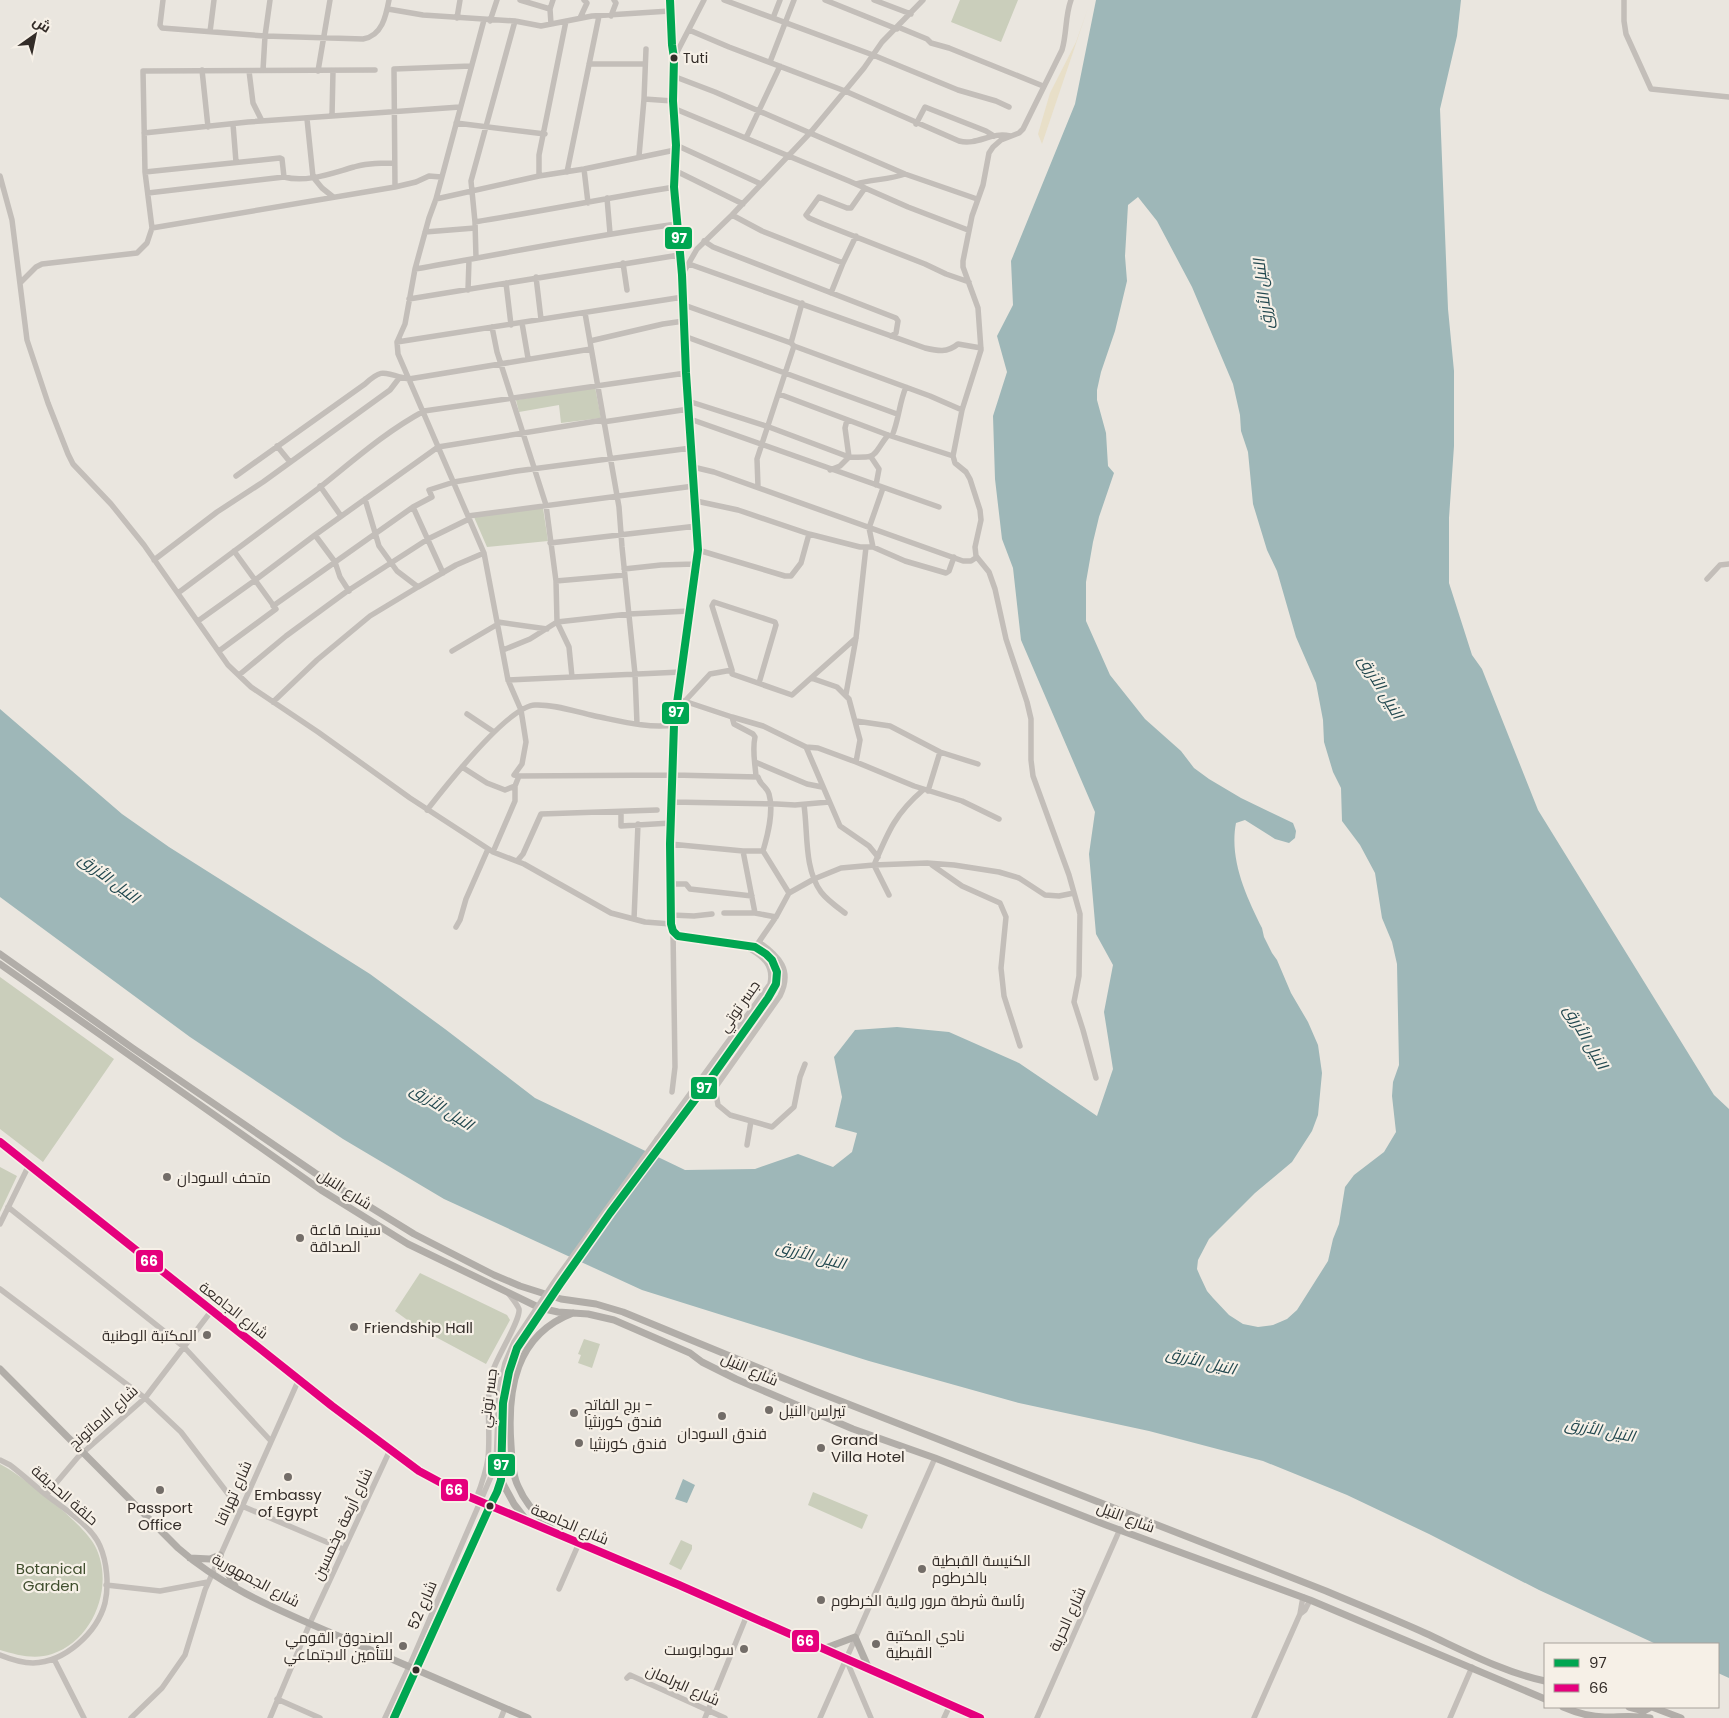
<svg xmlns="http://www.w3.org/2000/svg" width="1729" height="1718" viewBox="0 0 1729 1718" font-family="Poppins,Cairo,sans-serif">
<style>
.green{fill:#cacebb}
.sand{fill:#e8dfc8}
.water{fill:#9eb7b8;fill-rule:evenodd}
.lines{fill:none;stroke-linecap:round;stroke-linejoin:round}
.minor{stroke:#c3beb9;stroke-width:5.5}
.major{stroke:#b1ada8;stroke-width:7}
.minor-bridge{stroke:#c3beb9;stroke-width:5.5}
.bus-1-casing{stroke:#f6f0e7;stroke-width:11}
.bus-2-casing{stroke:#f6f0e7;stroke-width:11}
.bus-1{stroke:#00a651;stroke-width:8}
.bus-2{stroke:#e5007d;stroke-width:8}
.bus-dot{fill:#332c28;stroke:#f6f0e7;stroke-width:2}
.poi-dot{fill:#736d68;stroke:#f6f0e7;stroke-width:2}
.labels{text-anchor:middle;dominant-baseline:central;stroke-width:4.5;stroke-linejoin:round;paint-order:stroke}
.bus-label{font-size:14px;fill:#332c28;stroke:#f6f0e7;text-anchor:start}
.street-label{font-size:15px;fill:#332c28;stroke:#f6f0e7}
.poi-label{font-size:15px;fill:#332c28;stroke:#f6f0e7;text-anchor:start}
.park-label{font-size:15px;fill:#404e2e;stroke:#f6f0e7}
.water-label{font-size:16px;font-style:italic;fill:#22484f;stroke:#f6f0e7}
.line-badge{stroke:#f6f0e7;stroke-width:2}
.badge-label{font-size:14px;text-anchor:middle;font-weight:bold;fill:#fff}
</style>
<rect width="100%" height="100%" fill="#eae6df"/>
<path class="green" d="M 960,0 L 1018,0 L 1001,42 L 951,22 Z
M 595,387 L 601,418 L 561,423 L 559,405 L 519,412 L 516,400 Z
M 543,508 L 548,541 L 487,547 L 474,517 Z
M 0,977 L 114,1059 L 43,1162 L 0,1129 Z
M 0,1167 L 17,1176 L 0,1212 Z
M 420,1273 L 507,1315 L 510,1320 L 486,1364 L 417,1327 L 395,1311 Z
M 584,1339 L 600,1344 L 592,1368 L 578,1363 L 581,1355 L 578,1354 Z
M 0,1464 C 23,1476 84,1524 95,1546 C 115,1585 94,1640 52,1654 C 35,1660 17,1655 0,1650 Z
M 813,1492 L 868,1515 L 862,1529 L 808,1505 Z
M 681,1540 L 692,1545 L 692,1549 L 681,1570 L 669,1564 Z"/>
<path class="sand" d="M 1088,8 L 1042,144 L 1038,134 L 1050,93 L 1076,42 Z"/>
<path class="water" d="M 1096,0 L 1461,0 L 1457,36 L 1440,109 L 1448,309 L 1454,371 L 1454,446 L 1449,518 L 1449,583 L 1472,655 L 1482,669 L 1538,810 L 1714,1095 L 1729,1109 L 1729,1678 L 1718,1673 L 1718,1644 L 1656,1644 L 1539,1590 L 1429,1534 L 1347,1495 L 1263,1461 L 1149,1431 L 1019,1403 L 869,1361 L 642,1290 L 444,1199 L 343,1139 L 190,1037 L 0,897 L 0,709 L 122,814 L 169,847 L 370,974 L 445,1029 L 535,1098 L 685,1170 L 755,1169 L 798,1154 L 833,1167 L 852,1152 L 857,1133 L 835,1127 L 842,1097 L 834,1057 L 855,1030 L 897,1027 L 949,1032 L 1019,1063 L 1097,1116 L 1113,1069 L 1104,1012 L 1113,965 L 1096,934 L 1089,854 L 1095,812 L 1021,640 L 1013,568 L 1002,539 L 995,479 L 993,416 L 1007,372 L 997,336 L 1013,305 L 1011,261 L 1075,104 ZM 1138,197 L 1157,221 L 1192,287 L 1233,384 L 1240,415 L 1241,431 L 1248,452 L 1253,504 L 1267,550 L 1277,571 L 1296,637 L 1316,683 L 1323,720 L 1324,742 L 1333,772 L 1341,788 L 1342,821 L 1360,845 L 1375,873 L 1382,918 L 1392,942 L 1397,964 L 1399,1065 L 1393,1082 L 1392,1096 L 1396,1132 L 1384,1152 L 1354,1175 L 1345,1187 L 1339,1224 L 1333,1239 L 1328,1261 L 1297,1310 L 1287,1319 L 1273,1325 L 1258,1327 L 1243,1324 L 1229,1315 L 1213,1298 L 1207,1291 L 1200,1276 L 1197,1269 L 1198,1260 L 1209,1239 L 1255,1193 L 1292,1162 L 1312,1131 L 1318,1115 L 1322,1073 L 1318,1045 L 1308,1022 L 1291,993 L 1277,960 L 1272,953 L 1264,937 L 1262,928 C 1246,896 1229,859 1236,823 L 1245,820 L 1275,839 L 1289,843 L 1295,838 L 1296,831 L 1293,823 L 1241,798 L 1209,779 L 1194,768 L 1181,751 L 1145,719 L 1110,675 L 1086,621 L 1086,582 L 1093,542 L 1099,517 L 1114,473 L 1108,466 L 1106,433 L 1097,400 L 1097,390 L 1101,372 L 1115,331 L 1127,281 L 1125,256 L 1128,205 Z
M 683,1479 L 695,1485 L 687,1503 L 675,1499 Z"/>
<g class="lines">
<path class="minor" d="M 163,0 L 160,25 L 162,28 L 265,36 L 363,39 C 382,36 386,16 389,0
M 520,0 L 550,9
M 724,0 L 873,55 L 958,90 L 996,101 L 1009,107
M 825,0 L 897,29
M 874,0 L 911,14
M 1071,0 C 1065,16 1067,33 1062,50 L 1023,129 L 1019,133 L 1001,140 L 993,147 L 989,153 L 983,185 L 972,216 L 963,261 L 963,267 L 978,308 L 981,350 L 962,410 L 953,456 L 955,463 L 966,472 L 970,479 L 980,510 L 981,520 L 975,547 L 976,556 L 989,572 L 995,589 L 1006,639 L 1027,702 L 1031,719 L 1031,760 L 1033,776 L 1069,875 L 1080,914 L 1079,976 L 1074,1002 L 1083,1030 L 1096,1078
M 1624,0 L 1624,21 L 1626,34 L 1651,89 L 1729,97
M 388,9 L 423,15 L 515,21 L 541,26 L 592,16 L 670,11
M 611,16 L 616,3 L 614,0
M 457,18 L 460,0
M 580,18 L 587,3 L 584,0
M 773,18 L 780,0
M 484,20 L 436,199 L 429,218 L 415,269 L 405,324 L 397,342 L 398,354 L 484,553 L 508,680 L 521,710 L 524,729 L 526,742 L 522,764 L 514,775 L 519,776 L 515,786 L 515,801 L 493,852
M 490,21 L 497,0
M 551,24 L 550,9 L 553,0
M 898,27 L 927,39 L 931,43 L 949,48 L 1043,86
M 689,30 L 729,47 L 845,91 L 959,141 C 977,146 992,131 1010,136
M 210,32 L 214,0
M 674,58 L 704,0
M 770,62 L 794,0
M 589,64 L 645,64
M 202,70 L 208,127
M 263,70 L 265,36 L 270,0
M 249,71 L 253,103 L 262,121
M 318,71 L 330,0
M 673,76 L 715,92 L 905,174 L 977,199
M 644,99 L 673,101
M 673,108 L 849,181 L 908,207 L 968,230
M 332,116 L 333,71
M 307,119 L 313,177 L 322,188 L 332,196
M 456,123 L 545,134
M 233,124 L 236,162
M 916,124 L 925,107 L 986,131 L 994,136
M 144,133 L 248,122 L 460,107
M 746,138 L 780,66
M 676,145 L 761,184
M 639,156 L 644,99 L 646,49
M 584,169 L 588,203
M 674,170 L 743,204
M 145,172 L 280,158 L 282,159 L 284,177
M 567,172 L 599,16
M 0,176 L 12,220 L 27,340 L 48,403 L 68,454 L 73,464 L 111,504 L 144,545 L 228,665 L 251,687 L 318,732 L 410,798 L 493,852 L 524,864 L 611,913 L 645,922 L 671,924
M 539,176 L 539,155 L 566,21
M 856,184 C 872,179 889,180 905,174
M 395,187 L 394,69 L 471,66
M 865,188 L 851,208 L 847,208 L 819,197 L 806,215 L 809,218 L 823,224 L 925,264 L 946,274 L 969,282
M 148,193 L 284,177 C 307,183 332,173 354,167 C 366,163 381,163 394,163
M 607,198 L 610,233
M 436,199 L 539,176 L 584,169 L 675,150
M 732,215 L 762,231 L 843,263
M 475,222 C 542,211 608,198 674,187
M 152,228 L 395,187 L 416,182 L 429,176 L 441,177
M 425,232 L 475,228
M 704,241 L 713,247 L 896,318 L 898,321 L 896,333 L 891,336
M 476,258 L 475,222 L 471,181 L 515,21
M 623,263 L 627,290
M 689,264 L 925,348 C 938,351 947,353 958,344 L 981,348
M 415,269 C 503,254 589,236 677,224
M 682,275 L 697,249 L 732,215 L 810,133 L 864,68 L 882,42 L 923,0
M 536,277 L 541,319
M 21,282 L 36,267 L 42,264 L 137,253 L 147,243 L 152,228 L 145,172 L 143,71 L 375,70
M 506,283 L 511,325
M 468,290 L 469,260
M 831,293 L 843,263 L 856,236
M 409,299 L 679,255
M 684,305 L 791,343 L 794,346 L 930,396 L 962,410
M 585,313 L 619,507 L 622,547 L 635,674 L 637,724
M 522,323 L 528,358
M 492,327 L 497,352 L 546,505 L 556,581 L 557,622 L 569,647 L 572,677
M 684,336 L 897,414
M 590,341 L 663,324 L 684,321
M 397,342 L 683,297
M 791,343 L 802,303
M 779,394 L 888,435 L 953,456
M 688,401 L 769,427 L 849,457 L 845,428 L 847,420
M 690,419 L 939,507
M 603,422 L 689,409
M 892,436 C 899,420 899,403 906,387
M 277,446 L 290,462
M 871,457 L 879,469 L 876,485
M 693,467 L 714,472 L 963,561 L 971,561 L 977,557
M 830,470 L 840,466 L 849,457 C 879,458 871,457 888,435
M 236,476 L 365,384 C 379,371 382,371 400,377
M 320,486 L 341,516
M 758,487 L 757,459 L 794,346
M 365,499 L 379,546 L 397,571 L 418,587 L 456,565 L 484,553
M 696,501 L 738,510 L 809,534 L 860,547 L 873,547 L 905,561 L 946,573 L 949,571 L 954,557
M 413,507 L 443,573
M 468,516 L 694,486
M 315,535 L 335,562 L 340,577 L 349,591
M 550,543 L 697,526
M 873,547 L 869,528 L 883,488
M 698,550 L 785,576 L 791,576 L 801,563 L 809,534
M 154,560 L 217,512 L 263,482 L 390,390 L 400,377 L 409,379 L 591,349
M 624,569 L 661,565 L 695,564
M 1707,579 L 1720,565 L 1729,564
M 556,581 L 625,575
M 178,593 C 225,558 272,523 319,488 C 353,461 385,432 424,411 L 686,373
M 273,606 L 413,507 L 432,497 L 429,490 L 454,482 L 517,471 L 691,448
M 198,621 L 254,581 L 315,535 L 438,447 L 603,420
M 498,622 L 547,629
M 503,650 L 530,639 L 557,622 L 629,614 L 689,611
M 219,651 L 276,609 L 234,551
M 452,651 L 498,624
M 732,670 L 712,606 L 714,602 L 775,622 L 776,625 L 759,683
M 239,675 L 286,636 L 346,592 L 428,539 L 469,519
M 811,678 L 856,638
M 508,680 L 681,672
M 846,694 L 856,638 L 866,547
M 678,699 L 732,717 L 763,726 L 806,747 L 818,748 L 856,762 L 914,786 L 962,801 L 999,819
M 685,701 L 710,674 L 732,670 L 732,674 L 792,695 L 811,678 L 837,687 L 849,699 L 860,740 L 856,762
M 273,702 L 317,660 L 370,616 L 418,587
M 467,714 L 494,732
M 732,717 L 734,724 L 753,734 L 755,737 C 752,750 755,763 756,776
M 856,721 L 890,726 L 940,752 L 978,764
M 806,747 L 840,826 L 869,846 L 878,857
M 755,762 L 807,784 L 822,787
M 462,767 L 487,783 L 505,790 L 515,786
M 519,776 L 673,775 L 758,777 C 760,785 767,787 769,794 C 774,811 768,834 763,851 L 789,893 L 776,917 L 754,949
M 928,791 L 940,752
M 672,802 L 777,804 L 795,805 L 829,802
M 804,805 C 808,833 804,869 821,892 C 827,900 837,907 845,913
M 427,810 C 445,787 508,706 535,705 C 554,704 576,712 595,716 C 620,721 649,729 674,725
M 621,812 L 621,826 L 671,823
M 670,844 L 743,851 L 763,851
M 743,851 L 755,913
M 517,861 L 523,854 L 541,814 L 657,810
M 932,865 L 962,886 L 1000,903 L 1006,917 L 1001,968 L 1004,996 L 1020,1046
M 671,884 L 686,884 L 690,889 L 752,896
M 789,893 L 814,879 L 841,868 L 874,865 C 888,832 895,814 923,790
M 889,895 L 874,865 L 927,863 L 954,865 L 999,872 L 1019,878 L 1045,895 L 1059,896 L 1074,893
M 724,913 L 755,913 L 776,917
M 671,915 L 694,916 L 712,914
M 634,919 L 638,824
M 456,927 L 460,920 L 466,899 L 488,849
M 759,942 C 779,956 793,970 780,996 L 715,1088 L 718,1105 L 730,1115 L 772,1127 L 794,1107 L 800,1077 L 805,1064
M 672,1092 L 675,1067 L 673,931
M 657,1139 L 770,984 C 774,966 764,957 750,949
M 662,1144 L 768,998 C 781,978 780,958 755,948 C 748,945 740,945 732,944 C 714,941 696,939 678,936 L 673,931 L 671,924 L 670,844 L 674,725 L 698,550 L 686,373 L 682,275 L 674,187 L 676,145 L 673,101 L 674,58 L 672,45 L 670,0
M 747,1145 L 751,1121
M 8,1207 L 184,1347 L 270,1440
M 0,1224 L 29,1165
M 0,1289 L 145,1398 L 181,1432 L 235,1503 L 343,1549
M 0,1460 L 10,1465 C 22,1474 34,1485 45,1494 C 63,1508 91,1525 100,1546 C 107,1562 109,1585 105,1603 C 97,1633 65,1662 33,1663 C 22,1663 10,1659 0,1655
M 46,1495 L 78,1457 L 145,1398 L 212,1310
M 476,1499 C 481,1486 486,1473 488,1458 C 491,1430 485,1401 492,1373 C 496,1358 521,1320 519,1309 C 517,1304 512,1298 508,1293
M 106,1585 L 160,1591 L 208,1582
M 559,1589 L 579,1543
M 1300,1614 L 1305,1610 L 1310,1600
M 54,1659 L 84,1718
M 846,1659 L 871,1718
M 627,1678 L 630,1675 L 725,1718
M 277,1699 L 320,1718
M 131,1718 L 162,1688 L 185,1655 L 205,1590 L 299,1379
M 270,1718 L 310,1623 L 390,1450
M 385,1718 L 409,1667 L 496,1465
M 394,1718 L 490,1506 C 498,1492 502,1480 502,1464
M 501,1718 L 505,1708
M 705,1718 L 747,1615
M 820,1718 L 935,1458
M 944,1718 L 950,1705
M 1037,1718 L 1120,1529
M 1254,1718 L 1300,1614 L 1303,1597
M 1450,1718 L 1472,1667"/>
<path class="major" d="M 0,954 L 134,1049 L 315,1173 L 414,1234 L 494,1275 L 520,1286 L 561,1299 L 596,1304 L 623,1312 L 815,1391 L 1326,1591 C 1359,1605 1392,1618 1425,1633 C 1464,1651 1503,1672 1545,1681
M 0,964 L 321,1190 L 408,1244 L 540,1308 L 558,1312 L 588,1314 L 614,1320 L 690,1353 L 702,1362 L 736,1379 L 853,1429 L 935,1458 L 1106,1525 L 1310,1600 L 1545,1699
M 0,1142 L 332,1406 L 419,1471 L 460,1493 L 679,1585 L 980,1718
M 0,1369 L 178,1548 C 223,1588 281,1611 336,1635 C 400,1663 464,1690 528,1718
M 501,1480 L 514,1504 L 527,1521
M 551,1528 C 538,1517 525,1503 518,1486 C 512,1474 512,1458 511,1445 C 507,1390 515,1335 573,1313
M 190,1558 L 210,1559 L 220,1555
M 219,1558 L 235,1586
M 823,1649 L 855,1637 L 869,1669
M 1563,1707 C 1577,1713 1590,1717 1605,1717 C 1620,1717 1634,1715 1650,1718
M 1629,1707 L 1644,1711 L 1651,1707
M 1652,1707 L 1681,1718"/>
<path class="minor-bridge" d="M 502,1464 L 503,1403 L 505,1386 L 517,1348 L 560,1284 L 662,1144
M 496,1465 L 499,1389 L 505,1363 L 514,1342 L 554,1282 L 657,1139"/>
<g class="bus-1-casing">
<path id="bus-1" d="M 394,1718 L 490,1506 L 497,1492 L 501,1480 L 503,1403 L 509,1372 L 517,1348 L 560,1284 L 610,1213 L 709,1081 L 768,998 L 776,984 L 777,972 L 772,960 L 766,954 L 755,947 L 678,936 L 673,931 L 671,924 L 670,844 L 674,725 L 698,550 L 686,373 L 682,275 L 674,187 L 676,145 L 673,101 L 674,58 L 672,45 L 670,0"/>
</g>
<g class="bus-2-casing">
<path id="bus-2" d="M 0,1142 L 332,1406 L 419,1471 L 460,1493 L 679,1585 L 980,1718"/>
</g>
<use href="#bus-1" class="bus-1"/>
<use href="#bus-2" class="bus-2"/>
</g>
<g class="bus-dot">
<circle cx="674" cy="58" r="4.5"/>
<circle cx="490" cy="1506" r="4.5"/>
<circle cx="416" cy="1670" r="4.5"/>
</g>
<g class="poi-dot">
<circle cx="167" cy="1177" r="5"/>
<circle cx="300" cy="1238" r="5"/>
<circle cx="354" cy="1327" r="5"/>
<circle cx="207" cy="1335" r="5"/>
<circle cx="769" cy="1410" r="5"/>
<circle cx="574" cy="1413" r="5"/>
<circle cx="722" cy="1416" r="5"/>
<circle cx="579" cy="1443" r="5"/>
<circle cx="821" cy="1448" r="5"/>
<circle cx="288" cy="1477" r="5"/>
<circle cx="160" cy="1490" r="5"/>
<circle cx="922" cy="1569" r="5"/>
<circle cx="821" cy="1600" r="5"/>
<circle cx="876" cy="1644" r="5"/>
<circle cx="403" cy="1646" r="5"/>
<circle cx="744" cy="1649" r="5"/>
</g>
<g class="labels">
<g class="bus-label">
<text x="683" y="58">Tuti</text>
</g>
<g class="street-label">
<text transform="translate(739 1006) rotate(-55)">جسر توتي</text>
<text transform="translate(345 1189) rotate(33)">شارع النيل</text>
<text transform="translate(234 1310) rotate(38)">شارع الجامعة</text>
<text transform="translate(750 1369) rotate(24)">شارع النيل</text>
<text transform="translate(488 1398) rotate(-83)">جسر توتي</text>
<text transform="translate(103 1417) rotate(-42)">شارع الاماتونج</text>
<text transform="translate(233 1493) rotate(-66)">شارع تهراقا</text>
<text transform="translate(65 1495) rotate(41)">حلقة الحديقة</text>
<text transform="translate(1126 1517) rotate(21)">شارع النيل</text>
<text transform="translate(342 1524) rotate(-65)">شارع أربعة وخمسين</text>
<text transform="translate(570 1524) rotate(23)">شارع الجامعة</text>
<text transform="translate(256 1580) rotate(28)">شارع الجمهورية</text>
<text transform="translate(422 1605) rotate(-67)">شارع 52</text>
<text transform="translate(1067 1619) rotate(-66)">شارع الحرية</text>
<text transform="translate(683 1685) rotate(24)">شارع البرلمان</text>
</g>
<g class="poi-label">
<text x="177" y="1177">متحف السودان</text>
<text x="310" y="1229">سينما قاعة<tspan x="310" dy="17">الصداقة</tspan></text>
<text x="364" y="1327">Friendship Hall</text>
<text x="197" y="1335" text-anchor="end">المكتبة الوطنية</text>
<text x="584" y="1404">برج الفاتح -<tspan x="584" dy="17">فندق كورنثيا</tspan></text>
<text x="779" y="1410">تيراس النيل</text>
<text x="722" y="1433" text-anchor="middle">فندق السودان</text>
<text x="831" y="1439">Grand<tspan x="831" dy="17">Villa Hotel</tspan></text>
<text x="589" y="1443">فندق كورنثيا</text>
<text x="288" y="1494" text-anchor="middle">Embassy<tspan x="288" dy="17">of Egypt</tspan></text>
<text x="160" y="1507" text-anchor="middle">Passport<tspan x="160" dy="17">Office</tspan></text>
<text x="932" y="1560">الكنيسة القبطية<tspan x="932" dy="17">بالخرطوم</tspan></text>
<text x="831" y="1600">رئاسة شرطة مرور ولاية الخرطوم</text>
<text x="886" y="1635">نادي المكتبة<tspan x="886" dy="17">القبطية</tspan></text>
<text x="393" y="1637" text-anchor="end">الصندوق القومي<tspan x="393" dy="17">للتأمين الاجتماعي</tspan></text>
<text x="734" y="1649" text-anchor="end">سودابوست</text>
</g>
<g class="park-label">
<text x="51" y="1568">Botanical<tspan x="51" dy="17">Garden</tspan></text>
</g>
<g class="water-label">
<text transform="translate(1263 294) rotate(-97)">النيل الأزرق</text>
<text transform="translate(1381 687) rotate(59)">النيل الأزرق</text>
<text transform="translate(109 878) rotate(37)">النيل الأزرق</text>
<text transform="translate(1586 1037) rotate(60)">النيل الأزرق</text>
<text transform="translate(442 1107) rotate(33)">النيل الأزرق</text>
<text transform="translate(811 1255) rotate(15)">النيل الأزرق</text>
<text transform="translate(1201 1361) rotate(14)">النيل الأزرق</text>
<text transform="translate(1600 1430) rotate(11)">النيل الأزرق</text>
</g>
</g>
<g class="line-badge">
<rect x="664" y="226" width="29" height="24" rx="5" fill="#00a651"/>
<rect x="661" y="701" width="29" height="24" rx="5" fill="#00a651"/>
<rect x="690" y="1076" width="28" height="24" rx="5" fill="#00a651"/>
<rect x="135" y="1249" width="29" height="24" rx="5" fill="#e5007d"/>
<rect x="487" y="1453" width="29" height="24" rx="5" fill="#00a651"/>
<rect x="440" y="1478" width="29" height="24" rx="5" fill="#e5007d"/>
<rect x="791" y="1629" width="29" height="24" rx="5" fill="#e5007d"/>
</g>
<g class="badge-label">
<text x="679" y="243">97</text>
<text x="676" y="717">97</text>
<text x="704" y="1093">97</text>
<text x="149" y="1266">66</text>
<text x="501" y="1470">97</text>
<text x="454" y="1495">66</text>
<text x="805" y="1646">66</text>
</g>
<rect x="1544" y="1643" width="175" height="65" fill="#f6f0e7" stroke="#a8a29b"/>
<rect x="1554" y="1659" width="25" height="8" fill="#00a651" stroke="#a8a29b"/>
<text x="1589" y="1668" font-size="15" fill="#332c28">97</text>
<rect x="1554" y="1684" width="25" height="8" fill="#e5007d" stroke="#a8a29b"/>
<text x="1589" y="1693" font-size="15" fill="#332c28">66</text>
<g transform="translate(35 35) rotate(33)" stroke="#f6f0e7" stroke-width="4" paint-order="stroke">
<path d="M0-4L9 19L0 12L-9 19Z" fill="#332c28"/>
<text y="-8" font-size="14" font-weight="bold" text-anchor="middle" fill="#332c28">ش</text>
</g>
</svg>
